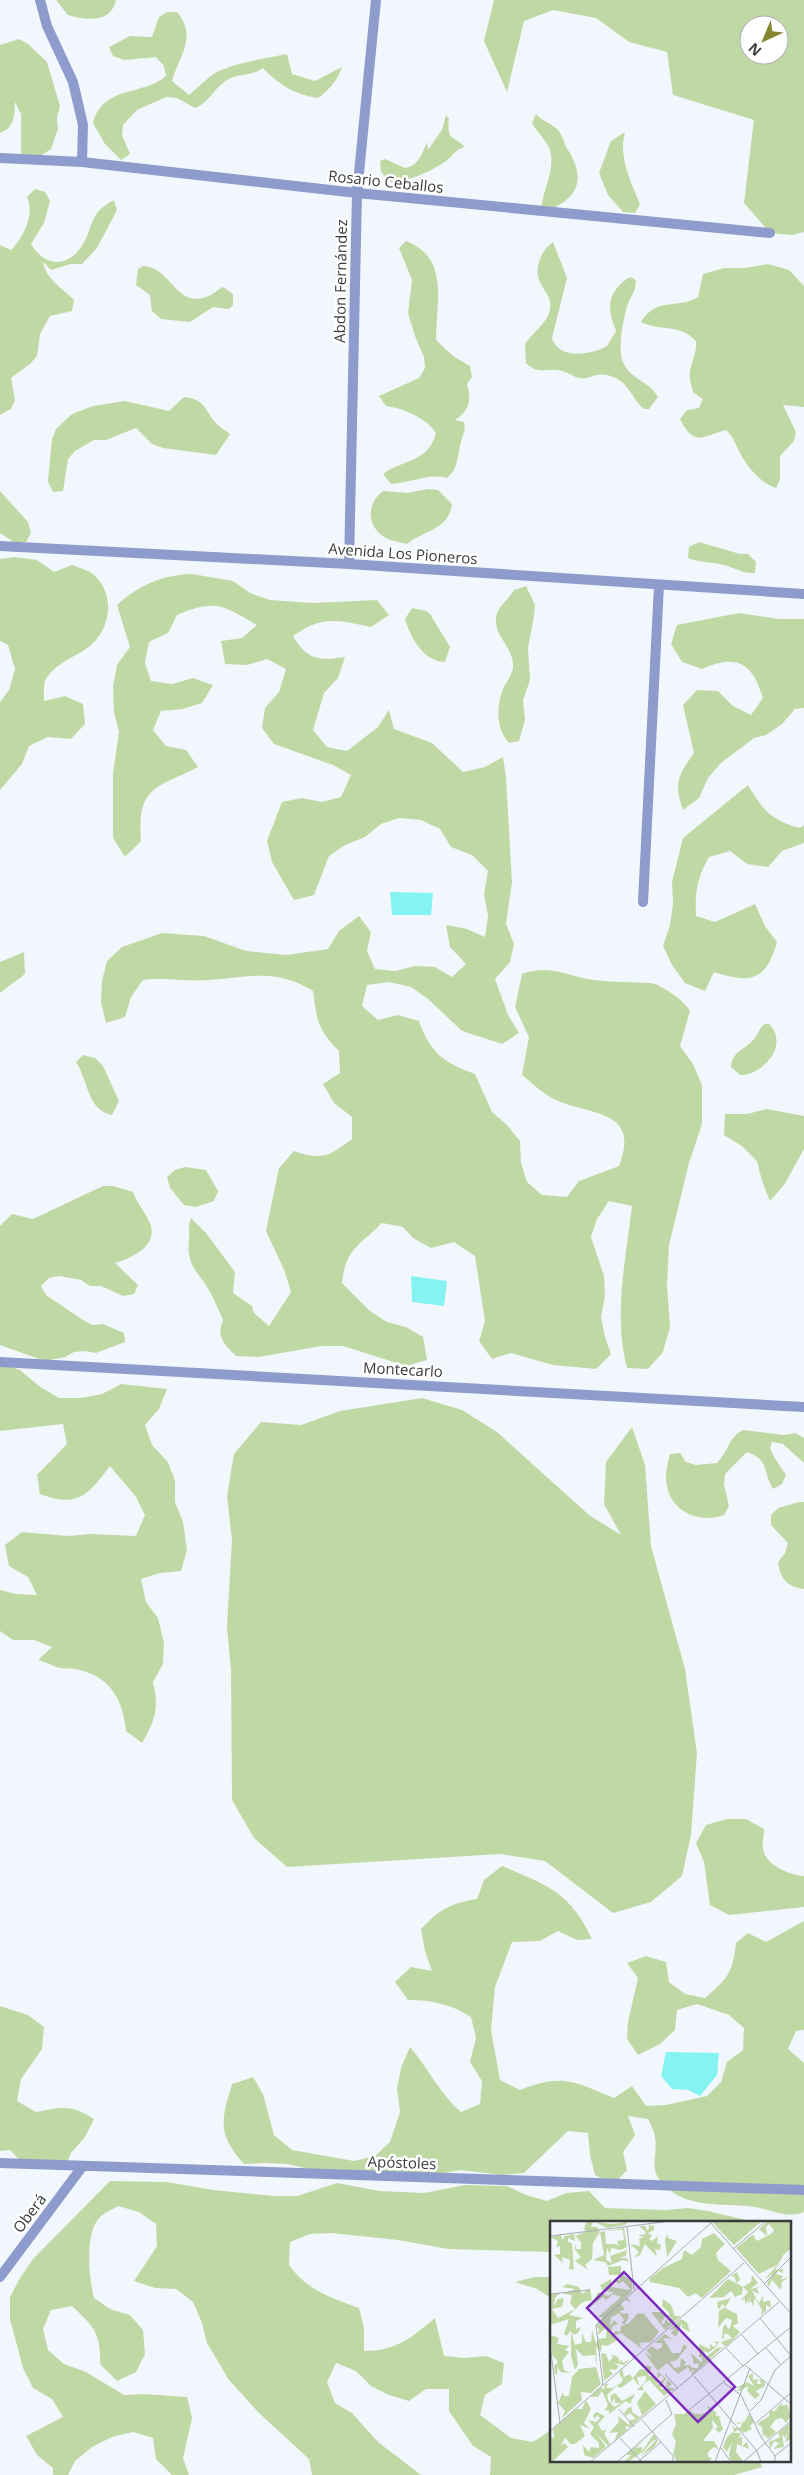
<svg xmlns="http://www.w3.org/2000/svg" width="804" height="2475" viewBox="0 0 804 2475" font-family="'Open Sans',sans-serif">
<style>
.green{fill:#c0d9a4;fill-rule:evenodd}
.water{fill:#86f3f3}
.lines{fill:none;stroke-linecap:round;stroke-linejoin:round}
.street{stroke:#8d9ccc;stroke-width:10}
.labels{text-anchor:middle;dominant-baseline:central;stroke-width:5;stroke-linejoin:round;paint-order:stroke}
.street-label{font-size:15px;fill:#383a3c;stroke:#fff}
.inset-road{fill:none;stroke:#a8abb0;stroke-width:1}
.view{fill:#7b2cbf;fill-opacity:0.15;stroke:#7b2cbf;stroke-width:2.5}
.inset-edge{fill:none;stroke:#383a3c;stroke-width:2.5}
</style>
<rect width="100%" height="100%" fill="#f2f7fd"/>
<path class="green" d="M 56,0 L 116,0 C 111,24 86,20 68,15 Z
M 494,0 L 804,0 L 804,232 L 792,235 L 770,233 L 744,203 L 754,120 L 673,95 L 667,52 L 629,42 L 596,18 L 553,10 L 524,21 L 507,92 L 484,41 ZM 749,25 L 779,25 L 779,55 L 749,55 Z
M 167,12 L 177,12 C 198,37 179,56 172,81 L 189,95 C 195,90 210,76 215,73 C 237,62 263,59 287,54 L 292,74 L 315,81 L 342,67 C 338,80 329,90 318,98 C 295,95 278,84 263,68 C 250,77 238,73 227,80 C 214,88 210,102 195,108 L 177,98 L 166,97 L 137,110 L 123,125 L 122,135 L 130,154 L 121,160 L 105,144 L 93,123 C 103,85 143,96 166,76 L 164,66 L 156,57 L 124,60 L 113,56 L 109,47 L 130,36 L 152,37 L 159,17 Z
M 19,39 L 28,44 L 47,62 L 60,106 L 57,118 L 58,129 L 51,149 L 42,155 L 21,157 L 21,114 L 15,102 C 15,115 14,128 0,133 L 0,45 Z
M 536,114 C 542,121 551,123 558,130 C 563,136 564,144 568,150 C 588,182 576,201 541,213 C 541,191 556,172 550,150 C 547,141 537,132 532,123 Z
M 446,115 L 449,119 C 446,141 455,136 465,147 C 455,149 454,155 446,161 C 430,172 410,181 390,182 L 381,172 L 380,161 L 385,159 L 405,168 C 419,166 422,153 427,142 L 428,150 L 442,130 Z
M 625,132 C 618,157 631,182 640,204 L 635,213 L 623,212 L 608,195 L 599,173 L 611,141 Z
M 35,189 L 45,192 L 50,201 L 44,223 L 31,244 C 45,268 69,268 83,244 C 89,235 90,224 96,215 C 100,208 107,204 114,200 L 117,210 L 97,248 L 82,264 L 71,264 L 51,270 L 43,262 C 46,279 62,288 74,300 L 72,311 L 50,316 L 40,334 L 37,356 L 30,364 L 11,378 L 15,400 L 11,409 L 0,415 L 0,245 L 11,250 C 24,237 35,214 27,197 Z
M 406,241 C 450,258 436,302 436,340 L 453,356 L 470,366 L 472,377 L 467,384 C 472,400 469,411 455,420 L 464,422 C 466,432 463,433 461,442 C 457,456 459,468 447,478 C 429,473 410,483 391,484 L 383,474 C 403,459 428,463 436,433 C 425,417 405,409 386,406 L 379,396 L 419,378 L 425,368 L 424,357 L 415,336 L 408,313 L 412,280 L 399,248 Z
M 553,242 L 567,278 L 552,338 C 558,360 592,355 607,346 L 616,331 C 607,309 606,294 628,278 L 632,277 L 636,281 C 636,291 630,298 627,306 C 623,322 616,352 625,366 C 633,380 650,382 658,397 L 649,409 L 644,409 C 632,399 628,382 613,377 C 595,370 592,380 580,378 C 573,377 568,372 562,371 C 548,367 538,376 526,363 L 525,344 C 532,333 545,325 549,313 C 554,297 544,293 539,280 C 534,267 542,249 553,242 Z
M 768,264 L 789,270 L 804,286 L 804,407 L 783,405 L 796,432 L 794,441 L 780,456 L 780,479 L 776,488 C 762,484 747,467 740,453 C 735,444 734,437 726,430 C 702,436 695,448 680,419 L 687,410 L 699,408 L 703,399 L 694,393 C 683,366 697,364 696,341 C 679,323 662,332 641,322 C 657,296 676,310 698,297 L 703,274 L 724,268 L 745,268 Z
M 143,266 C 171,267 176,308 206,297 C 213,295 217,290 223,287 L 233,294 L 233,305 L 229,309 L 213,307 L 190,322 L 161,319 L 152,311 L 150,295 L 136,285 L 138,269 Z
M 184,397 C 203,399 204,407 214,421 C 218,426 225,430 230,434 L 216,455 L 163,448 L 152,444 L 136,428 L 106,440 L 94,440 L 75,451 L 68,459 L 63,491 L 53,492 L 48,482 L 52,439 L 56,429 L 72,414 L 93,406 L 125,401 L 169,411 Z
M 428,489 L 438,490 L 452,504 C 449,530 424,530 407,544 C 400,542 390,541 384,537 C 366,525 367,503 383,491 L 407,493 Z
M 0,491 L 28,522 L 31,533 L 26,542 L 15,543 L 0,533 Z
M 699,542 L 740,554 L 748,554 L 756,562 L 755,573 C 742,574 736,568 724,565 C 712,562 700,563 688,558 L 689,547 Z
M 15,557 L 37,560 L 54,572 L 72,565 C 77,567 85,569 90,572 C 115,589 113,626 91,645 C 77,657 56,662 46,679 C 43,684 44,695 44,701 L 65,696 L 83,704 L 85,724 L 71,739 L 48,737 L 29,746 L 22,764 L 0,790 L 0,702 L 9,690 L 15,669 L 8,645 L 0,641 L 0,559 Z
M 192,574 L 233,581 L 250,593 L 270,600 L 313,603 L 377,600 L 389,615 L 371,627 C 338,620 322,615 293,636 C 307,660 319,661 345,657 L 338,678 L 324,693 L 313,730 L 327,747 L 347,751 L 378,727 L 389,710 L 394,729 L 432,743 L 463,772 L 485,767 L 503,757 L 506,777 L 512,882 L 506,924 L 514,944 L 510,962 L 495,979 L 508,1015 L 519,1033 L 502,1044 L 462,1031 L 428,999 L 411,987 L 389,982 L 367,985 L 362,1006 L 378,1020 L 398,1015 L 419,1021 C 431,1054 443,1062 475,1074 L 492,1112 L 507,1125 L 520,1141 L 521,1163 L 527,1182 L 542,1195 L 567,1197 L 579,1181 L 619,1166 C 641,1109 591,1116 556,1100 C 543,1094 533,1084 522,1075 L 529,1037 L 515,1007 L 522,974 C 550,964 566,976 593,980 C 612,982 631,982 650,983 C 661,984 685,1001 690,1011 L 680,1046 L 693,1064 L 702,1085 L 702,1124 L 689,1163 L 669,1245 L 667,1285 L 670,1327 L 663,1352 L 648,1369 L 627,1368 C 613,1315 626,1259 632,1206 L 609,1201 L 597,1219 L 591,1237 L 604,1276 L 605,1296 L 601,1317 L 605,1337 L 611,1354 L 596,1369 L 553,1365 L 511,1353 L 492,1359 L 479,1341 L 485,1321 L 475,1256 L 454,1242 L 431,1248 L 413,1238 L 403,1227 L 382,1223 C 358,1247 346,1248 342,1283 L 370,1311 L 387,1322 L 406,1327 L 423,1337 L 427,1360 L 406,1366 L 343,1346 L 322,1346 L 258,1357 L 236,1356 C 224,1344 216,1337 223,1320 C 219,1311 215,1301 210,1292 C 199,1272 186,1266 189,1241 C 190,1231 187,1228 191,1218 L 206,1233 L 235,1272 L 233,1293 L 252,1306 L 254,1313 L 269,1326 L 291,1292 L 285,1272 L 266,1231 L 279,1168 L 294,1151 C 322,1161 329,1156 352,1139 L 352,1117 L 334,1103 L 323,1084 L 340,1073 L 339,1051 C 317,1029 317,1020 313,991 C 274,967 250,978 208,980 C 185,982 167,977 143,980 L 131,997 L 125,1017 L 106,1023 L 101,1002 L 102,981 L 107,961 L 122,947 L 162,933 L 204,936 L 246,951 L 286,955 L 328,949 L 339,931 L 359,916 L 371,932 L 367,951 L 375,969 L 395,971 L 415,966 L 435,967 L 452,977 L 466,964 L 450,947 L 446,925 L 467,929 L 485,937 L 488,916 L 484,894 L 488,871 L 472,855 L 451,847 L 440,829 L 421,820 L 399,818 L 381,824 L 365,837 L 345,845 L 329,856 L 314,895 L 294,900 L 272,862 L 267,841 L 282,802 L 302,798 L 322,802 L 341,797 L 351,775 L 333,765 L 274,744 L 262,728 L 265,708 L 279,692 L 286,669 L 267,659 L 247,665 L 225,664 L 221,641 L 242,638 L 257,625 C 222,605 216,599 177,615 L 168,633 L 149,642 L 145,663 L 151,681 L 172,684 L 193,678 L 213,685 L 202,703 L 183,709 L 161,711 L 153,730 L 166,746 L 186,750 L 198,767 C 155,789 137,786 141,841 L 125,857 L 113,838 L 113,773 L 119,732 L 114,712 L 113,687 L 117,665 L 130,647 L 117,605 C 139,585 162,575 192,574 Z
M 526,586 L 535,605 L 534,616 L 528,648 L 530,680 L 523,700 L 525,720 L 519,741 L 509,743 C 496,729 496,707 503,689 C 506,682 512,675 513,668 C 514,646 494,638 496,618 C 497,606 509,600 514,590 Z
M 412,608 L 426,611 L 430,614 L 450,647 L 445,662 C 424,662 410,637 405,619 Z
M 739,613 L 779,619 L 804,619 L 804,708 L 795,709 L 782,724 L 766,735 L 754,738 L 721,763 L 708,778 L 699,798 L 683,810 C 674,783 677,777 694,753 L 683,705 L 697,690 L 718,691 L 733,706 L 751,715 L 763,698 C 752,662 737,654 702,669 L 682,662 L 671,644 L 677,625 Z
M 748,785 C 764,811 770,820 800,828 L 804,825 L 804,843 L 782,851 L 768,867 L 747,864 L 730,851 L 709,857 C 697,878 695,891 696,916 L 715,922 L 755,904 L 765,926 L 777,942 C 766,981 751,984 714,972 L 705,991 L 685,983 L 672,965 L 663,946 L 670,925 L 673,904 L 672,882 L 683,838 Z
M 24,952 L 25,974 L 0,993 L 0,962 Z
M 764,1024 L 769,1024 C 790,1045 763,1075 740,1075 L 731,1067 C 733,1050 745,1050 753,1040 C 758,1035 759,1029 764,1024 Z
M 83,1055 L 95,1058 L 103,1066 L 119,1101 L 112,1115 C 87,1110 89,1082 76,1062 Z
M 767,1109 L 804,1116 L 804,1149 L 784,1185 L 770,1201 L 762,1181 L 757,1161 L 742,1146 L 724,1135 L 725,1114 L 747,1114 Z
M 185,1167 L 206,1170 L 218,1191 L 214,1201 L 196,1207 L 184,1205 L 170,1188 L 167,1177 L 175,1170 Z
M 103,1186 L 113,1186 L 133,1192 C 137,1203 145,1212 150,1223 C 159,1246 132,1258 115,1263 L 138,1285 L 134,1294 L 123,1296 L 101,1286 L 90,1286 L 81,1280 L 59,1276 L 49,1278 L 41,1286 L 46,1295 L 83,1320 L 92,1325 L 103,1324 L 124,1333 L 125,1342 L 96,1353 L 85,1351 L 74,1352 L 65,1357 L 45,1361 L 0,1345 L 0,1226 L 12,1214 L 33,1219 Z
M 0,1363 L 20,1370 L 39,1386 L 59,1398 L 81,1398 L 102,1394 L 121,1384 L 167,1389 L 159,1409 L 145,1425 L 152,1445 L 168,1462 L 175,1481 L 175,1502 L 183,1522 L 187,1550 L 181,1571 L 160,1573 L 141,1579 L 146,1602 L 158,1618 L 164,1643 L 163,1664 L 153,1682 C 159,1708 156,1719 142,1743 L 126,1731 C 123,1702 112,1678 80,1670 C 74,1668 67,1669 60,1668 C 53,1666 45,1662 38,1660 L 52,1647 L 34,1640 L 13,1640 L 0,1631 L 0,1590 L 16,1594 L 37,1595 L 28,1577 L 9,1566 L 5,1545 L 22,1532 L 69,1536 L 91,1534 L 136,1536 L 145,1515 L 136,1497 L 110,1466 C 87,1496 78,1508 40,1494 L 37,1475 L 67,1444 L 63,1424 L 0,1431 Z
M 422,1398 L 462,1410 L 497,1432 L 589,1515 L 621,1535 L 604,1504 L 606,1462 L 632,1427 L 645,1465 L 651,1546 L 685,1669 L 697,1753 L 691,1835 L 682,1876 L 651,1902 L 613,1913 L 545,1861 L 500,1854 L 287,1867 L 254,1838 L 232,1800 L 231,1670 L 227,1627 L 232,1540 L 227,1496 L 234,1454 L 261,1422 L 301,1425 L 340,1411 Z
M 743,1430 L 784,1435 L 795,1433 L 804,1438 L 804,1463 L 783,1444 L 772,1442 L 770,1448 L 774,1457 L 786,1475 L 782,1484 L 773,1489 C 762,1472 771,1461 747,1452 L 725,1474 L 724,1484 L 729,1506 L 724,1515 C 696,1525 666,1509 666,1477 C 666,1469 668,1462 670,1454 L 680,1453 L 686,1462 L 696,1465 L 717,1463 C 728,1452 729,1437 743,1430 Z
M 799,1502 L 804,1502 L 804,1589 C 787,1587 780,1578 778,1562 L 785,1553 L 788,1543 L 771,1525 L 771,1515 L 778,1508 Z
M 727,1819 L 746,1819 L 764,1829 C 764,1835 762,1843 763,1849 C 766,1866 790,1875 804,1876 L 804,1907 L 729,1915 L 710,1905 L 704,1862 L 696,1843 L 706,1825 Z
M 502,1866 C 547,1885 570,1892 592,1939 L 577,1940 L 558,1931 L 540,1941 L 512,1942 L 495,1987 L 491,2030 L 500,2080 L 520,2090 C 563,2073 574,2082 614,2098 L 632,2086 L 646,2106 L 666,2105 L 707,2096 L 721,2082 L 727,2062 L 743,2050 L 744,2028 L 729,2015 L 697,2004 L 677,2010 L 675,2030 L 660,2044 L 638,2055 L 627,2039 L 628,2022 L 638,1978 L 627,1963 L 646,1956 L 666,1962 L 669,1982 L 685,1994 L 705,1998 C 727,1979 733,1973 736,1943 L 748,1933 L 766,1942 L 804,1921 L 804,2030 L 796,2031 L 788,2049 L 804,2063 L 804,2212 C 788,2219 772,2210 755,2207 C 721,2202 683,2211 659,2179 C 650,2167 658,2150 655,2137 C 654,2131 651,2125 648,2119 L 628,2116 L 635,2135 L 623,2152 L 627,2170 L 613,2185 L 595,2175 L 590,2155 L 588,2133 L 568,2131 L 524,2173 L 503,2175 L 460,2170 L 439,2174 L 310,2169 L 287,2164 L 266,2163 L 244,2164 C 217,2134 221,2121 232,2084 L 253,2077 L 263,2094 L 274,2135 L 292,2150 L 354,2161 L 375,2156 L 390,2142 L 400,2112 L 397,2089 L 401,2068 L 410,2047 C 428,2068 440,2094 461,2112 L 480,2104 L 482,2081 L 470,2062 L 476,2038 L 471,2017 C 450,2004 433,2000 408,2000 L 395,1982 L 411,1967 L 432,1971 L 425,1951 L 421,1929 C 439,1910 450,1903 477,1899 L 484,1880 Z
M 0,2006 L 28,2015 L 44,2027 L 42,2049 L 21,2079 L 17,2101 L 36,2112 C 62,2107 71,2104 94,2119 L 85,2137 L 71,2153 L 68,2161 L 24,2165 L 10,2150 L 0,2151 Z
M 110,2181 L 167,2182 L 213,2190 L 275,2196 L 297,2196 L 337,2183 L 380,2191 L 424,2193 L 465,2185 L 507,2186 L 526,2195 L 547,2201 L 566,2193 L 589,2191 L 605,2208 L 666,2210 L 688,2208 L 708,2211 L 754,2222 L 552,2222 L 551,2252 L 448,2249 L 398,2240 L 331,2233 L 310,2234 L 290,2242 L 289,2265 C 308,2291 330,2297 359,2308 L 364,2328 L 364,2351 C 396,2351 411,2338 435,2318 L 444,2356 L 465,2358 L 486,2356 L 504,2363 L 502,2384 L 485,2395 L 480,2415 L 511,2438 L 533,2442 L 551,2430 L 552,2461 L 760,2461 L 762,2467 L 734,2475 L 490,2475 L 491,2457 L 473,2446 L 449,2411 L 449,2389 L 426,2389 L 409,2401 L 389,2395 L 371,2386 L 356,2371 L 336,2363 L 327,2382 L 335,2403 L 352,2413 L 378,2442 L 421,2475 L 312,2475 L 309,2459 L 259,2413 L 229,2380 L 207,2343 L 202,2323 L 193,2302 L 176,2289 L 155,2288 L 134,2281 L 157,2246 L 156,2224 L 139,2212 L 118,2206 C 113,2209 106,2212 101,2216 C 84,2230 89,2279 94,2298 L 110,2309 L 130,2315 L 143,2330 L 145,2354 L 136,2372 L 117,2381 L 100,2364 C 101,2333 94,2327 72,2306 L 51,2310 L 43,2329 L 48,2350 L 64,2364 L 86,2372 L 124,2395 L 144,2394 L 187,2397 L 192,2418 L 183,2458 L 189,2475 L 172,2475 L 156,2459 L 153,2438 L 133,2432 L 112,2437 L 92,2447 L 75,2461 L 68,2475 L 53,2475 L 53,2468 L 37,2455 L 26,2436 L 63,2417 L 52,2399 L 33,2388 L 23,2368 L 10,2319 L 10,2297 L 20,2278 L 33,2259 Z
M 535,2277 L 551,2277 L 551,2298 L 537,2289 L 515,2282 Z"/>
<path class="water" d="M 390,892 L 433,893 L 431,915 L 392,915 Z
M 411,1276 L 447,1281 L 444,1306 L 412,1302 Z
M 666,2052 L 719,2053 L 717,2075 L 700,2096 L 688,2090 L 672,2089 L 661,2076 Z"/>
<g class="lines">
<path class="street" d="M 40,0 L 47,26 L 73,82 L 83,125 L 82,162
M 0,158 L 82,162 L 357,193 L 770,233
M 0,546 L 349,564 L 804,594
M 349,564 L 357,193 L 376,0
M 643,902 L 659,585
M 0,1362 L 804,1407
M 0,2163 L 804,2190
M 0,2277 L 82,2167"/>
</g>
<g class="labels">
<g class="street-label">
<text transform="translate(386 181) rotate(6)">Rosario Ceballos</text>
<text transform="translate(340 281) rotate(-89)">Abdon Fernández</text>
<text transform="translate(403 553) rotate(4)">Avenida Los Pioneros</text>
<text transform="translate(403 1369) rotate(3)">Montecarlo</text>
<text transform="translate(402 2162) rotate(2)">Apóstoles</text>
<text transform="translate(29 2213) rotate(-53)">Oberá</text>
</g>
</g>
<g transform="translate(550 2221)">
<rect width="241" height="241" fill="#f2f7fd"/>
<path d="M 36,1 L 43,1 L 41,6 L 47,6 L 50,11 L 74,7 L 77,26 L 71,29 L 61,27 L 60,33 L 57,27 L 56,39 L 62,42 L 60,35 L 77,29 L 76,35 L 68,37 L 77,37 L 79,41 L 73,39 L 58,45 L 55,41 L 43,39 L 54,34 L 50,11 L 43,22 L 42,38 L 35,44 L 38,49 L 25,40 L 31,36 L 25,29 L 25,20 L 18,17 L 18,21 L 22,22 L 24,49 L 19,48 L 20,39 L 12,36 L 14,51 L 13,42 L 4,34 L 10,33 L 10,25 L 6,26 L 8,20 L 0,16 L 11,14 L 12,19 L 15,15 L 24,13 L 26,28 L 31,28 L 31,21 L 25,15 L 37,10 L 34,9 ZM 73,9 L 74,19 L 67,20 L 69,26 L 66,23 L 56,23 L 55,10 ZM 45,1 L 62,3 L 78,1 L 75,4 L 57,7 ZM 162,1 L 211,1 L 184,24 ZM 217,1 L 241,1 L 241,28 L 234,33 L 225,49 L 233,48 L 233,52 L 228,50 L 226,53 L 233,55 L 230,59 L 239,56 L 232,61 L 231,69 L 222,59 L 219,66 L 217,62 L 223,53 L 215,58 L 227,44 L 209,53 L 186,27 L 206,11 L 203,14 L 207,20 L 221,13 L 224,9 L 219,3 L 216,6 L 217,15 L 209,8 ZM 99,4 L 104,5 L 104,9 L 98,12 L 102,15 L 99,18 L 102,20 L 108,15 L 107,22 L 111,24 L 110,29 L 105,28 L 107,36 L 95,23 L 90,34 L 83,37 L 89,31 L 80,23 L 90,25 L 89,17 L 94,17 L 88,13 L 94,14 L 96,11 L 89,5 L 95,5 L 98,10 ZM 164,12 L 175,23 L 166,32 L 168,39 L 181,50 L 152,77 L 146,72 L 138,76 L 129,67 L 100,61 L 100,57 L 113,47 L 132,38 L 134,29 L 142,34 L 151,26 L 152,18 ZM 118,13 L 118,17 L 127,20 L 117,36 L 115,18 ZM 71,45 L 71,53 L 82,60 L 82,70 L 72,80 L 78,77 L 81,81 L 75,79 L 71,83 L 75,89 L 69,90 L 73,93 L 78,92 L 79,96 L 75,103 L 71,102 L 74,99 L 69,92 L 61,97 L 60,105 L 64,99 L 68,103 L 63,105 L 60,114 L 66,110 L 70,111 L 71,105 L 79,102 L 88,92 L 94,93 L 109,111 L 101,121 L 89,122 L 92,128 L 71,112 L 65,114 L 66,120 L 57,125 L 52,124 L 51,131 L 46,126 L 47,146 L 45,134 L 33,135 L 26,128 L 28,144 L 25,149 L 21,135 L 21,111 L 25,124 L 32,122 L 32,112 L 36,121 L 41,121 L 42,109 L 46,123 L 48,118 L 56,117 L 57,106 L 48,114 L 49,108 L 46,105 L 53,96 L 48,96 L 71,76 L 63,73 L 56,79 L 53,76 L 40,86 L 48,71 L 58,75 L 64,71 L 53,70 L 50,64 L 61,58 L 61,66 L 81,69 L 73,60 L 69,63 L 63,59 L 70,59 L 71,54 L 59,54 L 58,46 ZM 187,51 L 190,59 L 186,62 L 193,66 L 201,61 L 202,54 L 208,62 L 200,68 L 213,65 L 207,67 L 209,73 L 202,70 L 209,82 L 213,75 L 213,81 L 220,79 L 221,87 L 216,84 L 216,90 L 211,94 L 212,89 L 205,77 L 203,85 L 201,80 L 196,84 L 202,75 L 195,83 L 195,78 L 191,79 L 198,71 L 193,66 L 192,73 L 185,76 L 181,70 L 174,76 L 159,77 L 178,58 L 186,62 L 185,56 L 181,55 ZM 17,63 L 29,66 L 32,73 L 40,67 L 42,79 L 33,81 L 19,94 L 33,97 L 26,100 L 26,108 L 31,106 L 28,112 L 24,114 L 20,110 L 17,115 L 14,113 L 19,98 L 0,104 L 0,73 L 10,72 L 5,77 L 4,85 L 8,78 L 14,77 L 12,86 L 2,88 L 8,97 L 25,88 L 20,82 L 22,74 L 13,73 L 25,68 L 12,66 ZM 181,77 L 175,87 L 187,93 L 188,102 L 183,105 L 190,111 L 178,124 L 174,125 L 171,121 L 182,117 L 178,113 L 174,113 L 174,118 L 172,117 L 173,106 L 176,103 L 178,108 L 180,107 L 182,99 L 176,97 L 168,107 L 169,90 L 175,86 L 173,83 L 168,89 L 167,81 ZM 113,78 L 121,84 L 125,95 L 131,95 L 115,109 L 101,91 L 114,91 L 115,96 L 111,102 L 114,103 L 116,98 L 119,102 L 121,96 L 118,95 L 120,93 L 112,85 ZM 131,98 L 137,101 L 140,111 L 132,107 L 132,102 L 126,116 L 121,112 L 125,108 L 119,109 ZM 0,109 L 1,114 L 9,117 L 7,123 L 19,125 L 15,129 L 19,131 L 12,140 L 14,149 L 21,152 L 10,151 L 8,145 L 7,153 L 5,153 L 4,145 L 8,141 L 2,134 ZM 115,113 L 122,118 L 113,117 L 122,132 L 130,132 L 134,123 L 137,126 L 127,139 L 120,141 L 124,147 L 130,146 L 131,137 L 136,141 L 134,145 L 140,144 L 142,147 L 148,147 L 149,142 L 144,143 L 141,132 L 152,142 L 152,136 L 149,136 L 149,123 L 160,128 L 160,123 L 164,126 L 167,123 L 163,120 L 169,121 L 166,126 L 158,132 L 154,130 L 156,136 L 167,127 L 173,126 L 141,155 L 143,149 L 140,151 L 138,146 L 128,153 L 117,142 L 108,150 L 94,131 L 103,137 L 96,129 L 102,125 L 107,129 L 112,126 L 112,122 L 104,122 ZM 51,132 L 56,133 L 59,141 L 63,136 L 61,133 L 68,136 L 70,142 L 71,138 L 73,142 L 80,138 L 74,144 L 64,142 L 69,145 L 66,149 L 59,148 L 63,153 L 54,160 ZM 96,144 L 102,146 L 98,154 L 107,158 L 107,164 L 114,158 L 112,154 L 107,157 L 108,151 L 116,157 L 110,168 L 116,168 L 117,159 L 122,163 L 118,167 L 126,167 L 114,175 L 99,159 L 92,165 L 94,169 L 87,169 L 96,160 L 96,155 L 87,156 L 89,165 L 83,157 L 90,148 L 96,149 ZM 46,146 L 51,163 L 41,172 L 31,171 L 32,179 L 11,198 L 15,190 L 8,182 L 13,171 L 14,175 L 19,175 L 22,156 L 29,148 ZM 72,147 L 74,156 L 80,153 L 83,158 L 71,167 L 66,165 L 57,174 L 58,179 L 64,186 L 71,182 L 65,182 L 65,177 L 62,182 L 60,175 L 65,172 L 72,180 L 85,173 L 80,183 L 76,180 L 59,193 L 59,189 L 54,190 L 58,184 L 52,170 L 48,176 L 40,176 L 50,167 L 54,168 L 55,163 L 58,163 L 56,167 L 62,167 L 71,162 L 73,158 L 69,153 ZM 203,152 L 203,159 L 208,158 L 207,163 L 211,163 L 209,158 L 214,160 L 215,165 L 206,170 L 210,174 L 205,178 L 197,170 L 199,165 L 189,170 L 187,170 L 187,169 L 191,167 L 186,167 L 197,161 L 204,165 L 198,155 ZM 95,170 L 106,183 L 80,206 L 75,205 L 77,209 L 64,220 L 68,211 L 59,212 L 69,201 L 68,195 L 79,204 L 80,199 L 86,198 L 80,192 L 76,195 L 74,192 L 78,187 L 82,186 L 82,191 L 89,196 L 92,194 L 87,182 ZM 36,179 L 41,188 L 34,202 L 40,208 L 30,204 L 35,215 L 25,223 L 20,223 L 15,216 L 11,225 L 15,222 L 18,226 L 2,241 L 0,238 L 0,211 L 0,216 L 4,217 L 3,208 L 26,188 L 32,188 ZM 231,182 L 233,185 L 237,183 L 241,195 L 236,202 L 232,197 L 226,198 L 220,206 L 226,211 L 218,218 L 214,213 L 213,217 L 212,206 L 207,203 L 219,195 L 220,190 L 225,190 ZM 157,184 L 167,192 L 165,194 L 172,196 L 169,196 L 173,208 L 169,212 L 165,208 L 168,206 L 162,199 L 163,207 L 153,220 L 164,220 L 169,229 L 164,226 L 158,231 L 158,236 L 162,237 L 159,241 L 127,241 L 123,233 L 126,221 L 122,213 L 126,203 L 124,193 L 134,193 L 139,189 L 145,193 L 152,193 L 159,190 ZM 46,191 L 55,195 L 48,203 L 52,210 L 57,208 L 54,212 L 60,223 L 58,225 L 46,212 L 56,226 L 43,237 L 34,234 L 33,224 L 39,231 L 41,226 L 49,227 L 49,222 L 40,213 L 44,206 L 38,199 L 46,201 L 50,197 L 47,194 L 45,198 L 43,195 ZM 199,193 L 204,201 L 200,205 L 202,208 L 193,212 L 189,208 L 183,212 L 191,212 L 188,218 L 192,215 L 192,225 L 197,221 L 199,228 L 187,223 L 186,231 L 193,240 L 181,241 L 179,234 L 182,221 L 177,231 L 173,226 L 177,216 L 184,210 L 181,203 L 184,207 L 190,207 L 193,200 L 189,203 L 186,202 L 195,200 ZM 241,201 L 241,218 L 235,221 L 239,208 L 235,217 L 232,213 L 234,226 L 223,228 L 229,222 L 224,220 L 220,228 L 219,221 L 230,216 L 228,212 ZM 104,213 L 108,220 L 104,226 L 90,236 L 106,219 L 102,220 L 94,230 L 79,240 L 74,241 L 81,234 L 76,234 L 79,231 L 96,218 L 86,227 L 92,226 L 92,230 Z" fill="#c0d9a4" fill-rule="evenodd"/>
<path class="inset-road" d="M 160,1 L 242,94M 77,6 L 84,69M 0,15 L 113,1M 183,28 L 215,1M 214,63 L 242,35M 0,73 L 39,69M 210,97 L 242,136M 192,114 L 208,133M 0,124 L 10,202M 176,127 L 193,145M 216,127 L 230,143M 195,144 L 242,184M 115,153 L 128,168M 144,155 L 207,230 L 211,241M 174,162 L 191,174 L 211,216 L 225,235 L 225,241M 53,164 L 46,104 L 161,2M 69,188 L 84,206M 139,189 L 242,105M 200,190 L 211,179 L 225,149 L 242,134M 92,199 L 123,235 L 123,241M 206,202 L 242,171M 0,210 L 194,42M 70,217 L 92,241M 171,227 L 181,241M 225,235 L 242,221M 89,240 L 111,221M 40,241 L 229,81M 67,241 L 122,193 L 116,179M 165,241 L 200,147M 193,241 L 242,199"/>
<path class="view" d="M 74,51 L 185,166 L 148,201 L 37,87 Z"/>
<rect width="241" height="241" class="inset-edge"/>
</g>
<g transform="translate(764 40) rotate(224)"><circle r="24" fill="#ffffff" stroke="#afb0b1"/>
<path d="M0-4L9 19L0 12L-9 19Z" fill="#83852f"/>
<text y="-8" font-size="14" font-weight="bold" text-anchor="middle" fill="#383a3c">N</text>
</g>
</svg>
